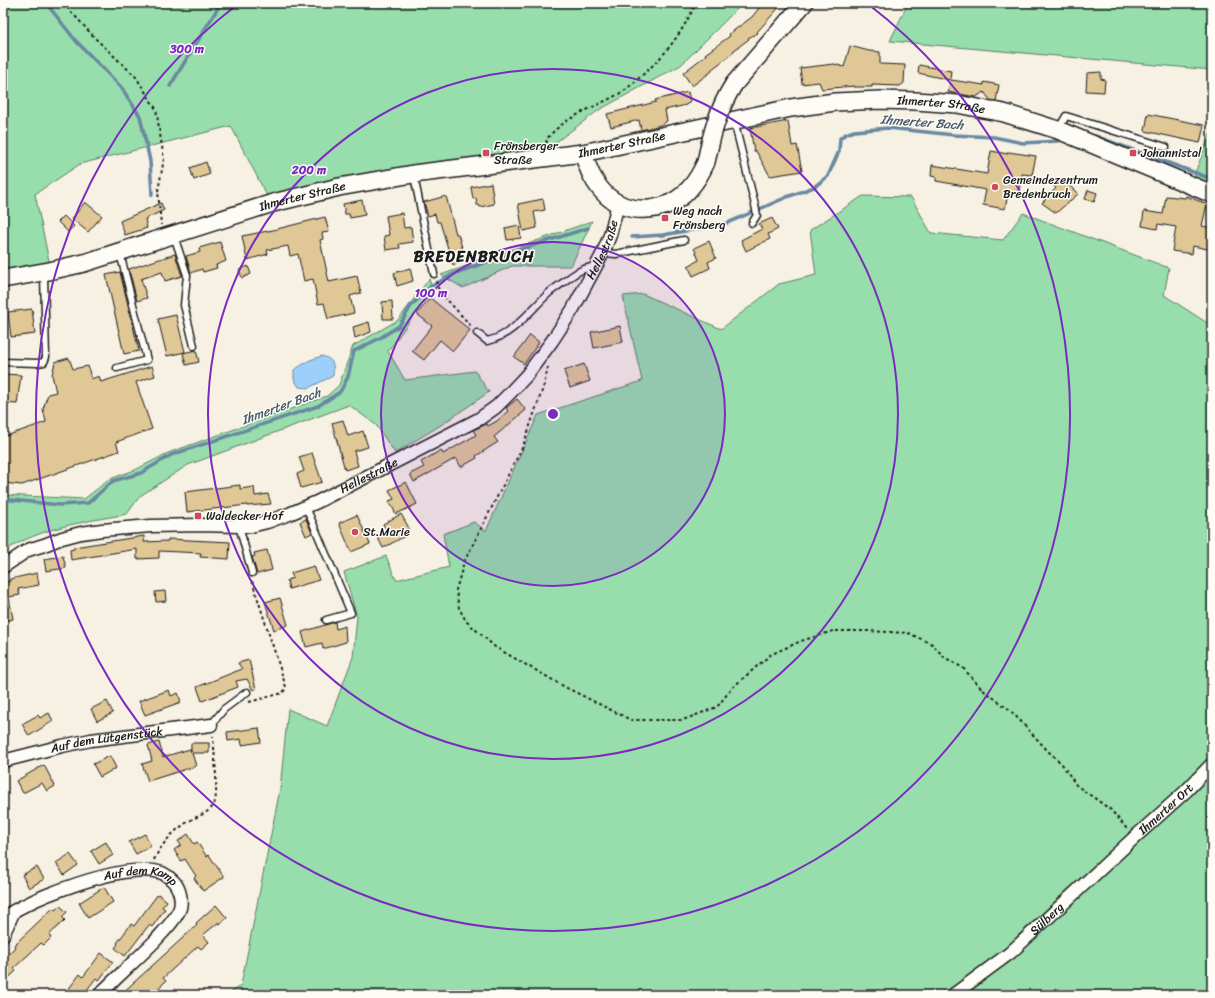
<svg xmlns="http://www.w3.org/2000/svg" width="1215" height="998" viewBox="0 0 1215 998" font-family="Sriracha,sans-serif">
<style>
.green{fill:#97deac;stroke:#5a7d64}
.water{fill:#9cd0fa;stroke:#6988a1}
.lines{fill:none;stroke-linecap:round;stroke-linejoin:round}
.stream{stroke:#6988a1;stroke-width:3.5}
.building{fill:#e0c796;stroke:#1c1c1c}
.lane-casing{stroke:#1c1c1c;stroke-width:9}
.street-casing{stroke:#1c1c1c;stroke-width:15}
.secondary-casing{stroke:#1c1c1c;stroke-width:20}
.path{stroke:#1c1c1c;stroke-width:2;stroke-dasharray:3 3;stroke-linecap:butt}
.lane{stroke:#fdfcf7;stroke-width:6}
.street{stroke:#fdfcf7;stroke-width:12}
.secondary{stroke:#fdfcf7;stroke-width:17}
.secondary-bridge-casing{stroke:#1c1c1c;stroke-width:20;stroke-linecap:butt}
.secondary-bridge{stroke:#fdfcf7;stroke-width:17}
.ring{fill:none;stroke:#7b2cbf;stroke-width:2}
.poi-dot{fill:#d1495b;stroke:#fdfcf7;stroke-width:1.5}
.labels{text-anchor:middle;dominant-baseline:central;stroke-width:3;stroke-linejoin:round;paint-order:stroke}
.street-label{font-size:12px;fill:#1c1c1c;stroke:#fdfcf7}
.poi-label{font-size:12px;fill:#1c1c1c;stroke:#fdfcf7;text-anchor:start}
.water-label{font-size:13px;font-style:italic;fill:#495b6a;stroke:#fdfcf7}
.district-label{font-size:16px;font-weight:bold;letter-spacing:1px;fill:#1c1c1c;stroke:#fdfcf7}
.centre{fill:#7b2cbf;stroke:#fdfcf7;stroke-width:2}
.ring-label{font-size:12px;text-anchor:middle;font-weight:bold;fill:#7b2cbf;stroke:#fdfcf7;stroke-width:3;stroke-linejoin:round;paint-order:stroke}
</style>
<rect width="100%" height="100%" fill="#f7f1e4"/>
<filter id="ink" filterUnits="userSpaceOnUse"><feTurbulence type="fractalNoise" baseFrequency=".025" numOctaves="2"/><feDisplacementMap in="SourceGraphic" scale="8" xChannelSelector="R" yChannelSelector="G"/><feConvolveMatrix kernelMatrix="1 2 1 2 8 2 1 2 1" color-interpolation-filters="sRGB"/></filter>
<g filter="url(#ink)">
<path class="green" d="M 3,3 L 743,3 L 681,65 L 599,110 L 544,151 L 268,198 L 231,126 L 80,164 L 35,194 L 50,266 L 3,273 Z
M 908,3 L 1212,3 L 1212,70 L 890,41 Z
M 1212,129 L 1212,184 L 1193,178 Z
M 863,196 L 911,197 L 931,233 L 1003,240 L 1023,213 L 1169,268 L 1164,295 L 1212,326 L 1212,995 L 228,995 L 241,985 L 280,789 L 288,709 L 327,726 L 353,657 L 357,617 L 344,572 L 386,556 L 396,580 L 449,567 L 443,534 L 474,522 L 486,531 L 538,415 L 642,381 L 623,296 L 643,294 L 721,329 L 779,284 L 816,275 L 810,230 Z
M 592,221 L 571,266 L 512,266 L 463,288 L 441,275 Z
M 429,279 L 433,292 L 422,304 L 388,351 L 405,380 L 475,371 L 489,392 L 441,425 L 395,453 L 376,425 L 349,405 L 188,465 L 140,496 L 127,514 C 84,522 41,527 3,552 L 3,495 L 84,499 L 110,479 L 135,470 L 168,453 L 327,396 L 339,385 L 353,346 L 398,320 Z"/>
<path class="water" d="M 322,356 C 334,360 334,364 333,376 L 308,388 L 299,387 L 294,379 L 294,370 L 310,360 Z"/>
<g class="lines">
<path class="stream" d="M 46,3 L 76,41 L 121,87 L 140,116 L 150,161 L 152,195
M 170,86 L 221,3
M 1095,136 L 1212,179
M 632,237 L 663,235 L 725,224 L 787,197 L 814,187 L 828,176 L 839,151 L 840,138 L 846,134 L 854,131 L 888,128 L 954,135 L 994,137 L 1023,143 L 1059,141
M 3,499 L 60,505 L 88,503 L 113,481 L 141,473 L 171,455 L 318,406 L 340,392 L 348,377 L 354,351 L 380,338 L 399,326 L 411,306 L 430,287 L 453,274 L 531,246 L 588,228"/>
</g>
<path class="building" d="M 763,3 L 783,3 L 757,32 L 758,33 L 748,38 L 749,39 L 733,51 L 734,52 L 711,70 L 712,71 L 692,86 L 683,73 L 706,55 L 705,54 L 730,36 L 729,34 L 752,17 Z
M 850,46 L 869,51 L 880,52 L 880,64 L 905,65 L 904,83 L 900,86 L 872,85 L 872,87 L 854,87 L 854,86 L 822,89 L 819,82 L 802,84 L 800,68 L 834,64 L 844,67 Z
M 919,65 L 951,71 L 950,80 L 918,73 Z
M 1101,72 L 1101,79 L 1105,80 L 1104,92 L 1086,91 L 1087,73 Z
M 951,80 L 984,85 L 984,82 L 999,85 L 996,101 L 990,100 L 984,92 L 976,97 L 948,92 Z
M 688,92 L 690,101 L 686,105 L 665,110 L 667,121 L 661,125 L 641,130 L 639,120 L 611,127 L 607,114 L 656,102 L 655,100 Z
M 1148,114 L 1204,125 L 1200,143 L 1145,131 Z
M 788,121 L 792,146 L 797,145 L 802,171 L 770,176 L 756,151 L 754,151 L 750,128 Z
M 991,151 L 1008,154 L 1008,152 L 1036,156 L 1032,175 L 1022,174 L 1018,196 L 1008,194 L 1005,209 L 983,205 L 986,190 L 936,181 L 936,177 L 931,176 L 932,165 L 987,174 Z
M 206,162 L 210,174 L 194,180 L 190,168 Z
M 1063,179 L 1078,194 L 1056,213 L 1042,203 L 1056,188 L 1054,186 Z
M 491,183 L 494,204 L 480,207 L 479,205 L 477,205 L 476,198 L 473,199 L 471,187 Z
M 1088,190 L 1097,193 L 1094,202 L 1085,199 Z
M 446,196 L 456,234 L 458,234 L 466,261 L 453,265 L 440,222 L 437,222 L 435,214 L 428,216 L 424,202 Z
M 1166,196 L 1185,198 L 1186,196 L 1207,204 L 1202,226 L 1212,228 L 1212,250 L 1193,246 L 1192,254 L 1172,251 L 1176,227 L 1158,224 L 1157,229 L 1142,226 L 1144,211 L 1163,214 Z
M 543,199 L 545,210 L 534,212 L 537,228 L 523,231 L 518,204 Z
M 362,200 L 365,215 L 350,218 L 349,214 L 345,214 L 343,204 Z
M 85,202 L 102,216 L 88,232 L 72,219 Z
M 161,203 L 164,210 L 145,219 L 147,228 L 125,235 L 120,221 Z
M 402,213 L 404,228 L 411,227 L 413,242 L 399,244 L 400,248 L 386,250 L 384,236 L 389,235 L 386,216 Z
M 64,216 L 74,226 L 68,232 L 58,222 Z
M 325,217 L 329,232 L 322,233 L 323,239 L 320,240 L 329,282 L 357,276 L 361,293 L 350,296 L 354,313 L 328,319 L 324,303 L 318,304 L 313,279 L 304,281 L 298,254 L 290,256 L 288,246 L 267,250 L 268,254 L 247,260 L 242,236 L 273,230 Z
M 772,218 L 778,229 L 768,234 L 770,239 L 746,251 L 741,240 L 762,229 L 759,224 Z
M 519,225 L 521,238 L 507,240 L 505,228 Z
M 709,241 L 716,258 L 708,262 L 710,268 L 693,276 L 688,266 L 699,260 L 694,248 Z
M 220,242 L 226,261 L 216,265 L 217,268 L 203,272 L 202,269 L 191,273 L 186,256 L 200,252 L 199,248 Z
M 175,254 L 182,276 L 165,281 L 162,272 L 141,279 L 147,298 L 137,301 L 129,269 Z
M 248,266 L 251,274 L 242,278 L 239,270 Z
M 410,268 L 413,281 L 397,286 L 394,273 Z
M 120,272 L 139,351 L 124,354 L 106,275 Z
M 430,298 L 470,330 L 453,351 L 440,340 L 424,360 L 412,351 L 432,326 L 417,314 Z
M 392,301 L 393,319 L 383,319 L 382,302 Z
M 32,309 L 35,334 L 11,337 L 8,312 Z
M 176,315 L 185,352 L 167,356 L 158,319 Z
M 369,322 L 371,332 L 355,338 L 353,327 Z
M 620,326 L 623,342 L 594,348 L 591,332 Z
M 530,335 L 539,342 L 524,364 L 514,357 Z
M 196,350 L 199,362 L 186,365 L 183,353 Z
M 69,358 L 73,369 L 88,366 L 91,379 L 99,376 L 101,382 L 152,366 L 155,376 L 136,382 L 152,429 L 116,442 L 119,451 L 22,485 L 3,483 L 3,437 L 46,422 L 43,409 L 48,394 L 56,392 L 52,375 L 55,362 Z
M 584,364 L 590,381 L 570,388 L 564,371 Z
M 3,374 L 21,375 L 17,404 L 3,403 Z
M 517,399 L 526,410 L 494,437 L 498,442 L 476,456 L 477,458 L 461,467 L 456,458 L 414,482 L 410,474 L 424,467 L 421,462 L 441,450 L 443,454 L 476,435 L 473,430 L 487,424 L 488,426 L 497,421 L 508,411 L 506,408 Z
M 343,420 L 348,436 L 363,431 L 368,447 L 354,451 L 358,466 L 345,470 L 332,423 Z
M 312,453 L 322,482 L 301,488 L 297,474 L 304,471 L 299,457 Z
M 406,482 L 417,504 L 396,514 L 389,501 L 394,499 L 389,490 Z
M 240,485 L 240,489 L 254,487 L 255,496 L 268,494 L 271,504 L 247,506 L 247,505 L 187,512 L 185,492 Z
M 401,514 L 409,528 L 405,531 L 407,535 L 383,548 L 377,536 L 386,531 L 383,524 Z
M 357,515 L 370,544 L 351,552 L 339,523 Z
M 306,519 L 312,533 L 306,536 L 300,522 Z
M 144,536 L 144,542 L 168,541 L 168,539 L 230,542 L 229,559 L 200,557 L 201,553 L 159,551 L 159,558 L 137,559 L 137,549 L 71,560 L 70,550 L 74,549 L 74,547 Z
M 267,550 L 272,570 L 257,574 L 252,557 L 255,556 L 254,553 Z
M 63,556 L 66,568 L 46,571 L 44,559 Z
M 314,566 L 319,580 L 289,589 L 287,580 L 293,578 L 291,573 Z
M 37,573 L 39,585 L 18,589 L 20,595 L 9,597 L 13,619 L 3,621 L 3,591 L 7,590 L 5,582 L 10,581 L 10,579 Z
M 165,591 L 166,601 L 156,602 L 155,592 Z
M 280,598 L 288,625 L 274,630 L 265,602 Z
M 335,622 L 336,629 L 345,626 L 346,642 L 323,649 L 322,643 L 306,647 L 302,632 Z
M 249,660 L 256,689 L 253,690 L 247,679 L 236,681 L 238,687 L 202,701 L 197,687 L 242,669 L 238,663 Z
M 169,690 L 171,696 L 178,693 L 181,702 L 145,715 L 139,701 Z
M 107,701 L 113,713 L 97,721 L 91,709 Z
M 49,713 L 53,721 L 29,736 L 22,724 L 38,715 L 40,718 Z
M 259,728 L 261,742 L 242,745 L 241,739 L 228,741 L 227,732 Z
M 159,742 L 163,757 L 190,749 L 191,752 L 191,743 L 209,743 L 209,753 L 192,753 L 196,766 L 148,781 L 142,764 L 152,761 L 148,745 Z
M 110,756 L 116,768 L 100,777 L 93,764 Z
M 44,765 L 55,786 L 47,791 L 42,783 L 23,793 L 16,781 Z
M 145,834 L 151,846 L 136,854 L 129,842 Z
M 188,834 L 194,844 L 197,842 L 207,857 L 209,855 L 224,877 L 203,891 L 194,878 L 196,876 L 185,859 L 181,861 L 174,850 L 181,845 L 178,841 Z
M 106,842 L 113,855 L 99,864 L 91,851 Z
M 70,854 L 78,865 L 64,875 L 56,863 Z
M 37,867 L 44,879 L 29,888 L 22,875 Z
M 104,887 L 113,902 L 88,918 L 79,903 Z
M 158,894 L 167,901 L 162,907 L 165,909 L 152,927 L 149,925 L 125,956 L 115,948 L 118,944 L 117,943 L 131,924 L 134,926 Z
M 216,905 L 227,918 L 220,924 L 219,922 L 203,935 L 209,942 L 201,949 L 198,946 L 163,978 L 166,981 L 151,995 L 120,995 L 197,925 L 196,923 Z
M 60,906 L 67,912 L 62,917 L 65,920 L 49,935 L 51,938 L 44,945 L 41,943 L 14,968 L 16,971 L 3,983 L 3,960 L 15,947 L 14,945 L 53,908 L 55,910 Z
M 101,953 L 113,962 L 99,980 L 96,978 L 83,995 L 64,995 L 80,974 L 83,977 Z"/>
<g class="lines">
<g class="lane-casing">
<path id="lane" d="M 734,121 L 755,205 L 757,215 L 752,223
M 1058,130 L 1066,116 L 1166,147
M 414,176 L 434,274
M 174,236 L 187,275 L 184,305 L 194,346
M 603,253 L 616,254 L 684,240
M 477,333 L 487,341 C 513,336 531,309 550,292 C 555,288 560,285 565,281 C 574,274 583,267 595,267
M 3,362 L 38,363 L 44,362 L 46,357 L 44,274
M 117,368 L 147,360 L 120,253
M 306,507 L 351,613 L 326,620
M 239,526 L 252,573
M 211,725 L 224,709 L 247,692"/>
</g>
<g class="street-casing">
<g id="street">
<path id="s1" d="M 3,567 L 28,550 L 44,545 L 62,538 L 81,533 L 102,530 L 151,526 L 199,525 L 239,526 L 251,526 L 267,522 L 289,514 L 317,502 L 479,419 L 496,407 L 508,395 L 526,376 L 552,341 L 573,309 L 603,253 L 610,235 L 618,204"/>
<path id="s2" d="M 3,761 L 62,746 L 91,740 L 211,725"/>
<path id="s3" d="M 3,917 C 17,909 32,901 47,895 C 75,884 133,863 162,873 C 167,875 171,879 174,882 C 180,889 182,900 180,908 C 175,921 163,932 154,942 C 136,960 117,977 99,995"/>
<path d="M 3,935 L 14,911"/>
<path id="s4" d="M 953,995 L 1010,953 L 1135,837 L 1186,791 L 1212,764"/>
</g>
</g>
<g class="secondary-casing">
<g id="secondary">
<path d="M 734,84 L 804,3"/>
<path d="M 583,153 C 588,169 594,184 607,196 C 631,217 670,212 690,188 C 697,180 702,171 706,162"/>
<path id="s5" d="M 3,279 L 49,271 L 84,263 L 273,203 L 339,187 L 413,174 L 583,153 L 791,108 L 835,102 L 880,100 L 916,101 L 957,104 L 1004,113 L 1058,130 L 1212,194"/>
</g>
</g>
<path class="path" d="M 63,3 L 96,39 L 136,77 L 156,109 L 164,159 L 158,191 L 161,225
M 547,143 L 546,140 C 566,114 599,107 625,90 C 630,86 635,82 639,78 C 665,56 682,33 696,3
M 436,281 L 439,291 L 472,327
M 548,367 L 544,385 L 523,446 L 464,562 L 456,590 L 459,608 L 466,621 L 495,647 L 565,687 L 631,720 L 683,720 L 717,707 L 732,688 L 770,655 L 801,641 L 833,631 L 867,631 L 908,633 L 932,644 L 944,657 L 963,668 L 983,690 L 1010,710 L 1048,751 L 1062,764 L 1076,785 L 1111,810 L 1127,829
M 249,702 L 283,693 L 286,687 L 252,581
M 154,860 C 162,843 175,829 191,820 C 199,815 210,813 214,804 C 219,794 214,750 213,736"/>
<use href="#lane" class="lane"/>
<use href="#street" class="street"/>
<use href="#secondary" class="secondary"/>
<g class="secondary-bridge-casing">
<path id="secondary-bridge" d="M 706,162 C 712,133 718,109 734,84"/>
</g>
<use href="#secondary-bridge" class="secondary-bridge"/>
</g>
</g>
<circle cx="553" cy="414" r="172" fill="#7b2cbf" fill-opacity=".12"/>
<g class="ring">
<circle cx="553" cy="414" r="172"/>
<circle cx="553" cy="414" r="345"/>
<path d="M868 4A517 517 0 1 1 238 4"/>
</g>
<g class="poi-dot">
<rect x="482" y="149" width="8" height="8" rx="2"/>
<rect x="1129" y="149" width="8" height="8" rx="2"/>
<circle cx="995" cy="187" r="4"/>
<rect x="661" y="214" width="8" height="8" rx="2"/>
<rect x="194" y="512" width="8" height="8" rx="2"/>
<circle cx="355" cy="532" r="4"/>
</g>
<g class="labels">
<g class="street-label">
<text stroke="none"><textPath href="#s5" startOffset="959">Ihmerter Straße</textPath></text>
<text stroke="none"><textPath href="#s5" startOffset="635">Ihmerter Straße</textPath></text>
<text stroke="none"><textPath href="#s5" startOffset="311">Ihmerter Straße</textPath></text>
<text stroke="none"><textPath href="#s1" startOffset="721">Hellestraße</textPath></text>
<text stroke="none"><textPath href="#s1" startOffset="385">Hellestraße</textPath></text>
<text stroke="none"><textPath href="#s2" startOffset="106">Auf dem Lütgenstück</textPath></text>
<text stroke="none"><textPath href="#s4" startOffset="283">Ihmerter Ort</textPath></text>
<text stroke="none"><textPath href="#s3" startOffset="147">Auf dem Kamp</textPath></text>
<text stroke="none"><textPath href="#s4" startOffset="121">Sülberg</textPath></text>
</g>
<g class="poi-label">
<text x="494" y="146">Frönsberger<tspan x="494" dy="14">Straße</tspan></text>
<text x="1141" y="153">Johannistal</text>
<text x="1003" y="180">Gemeindezentrum<tspan x="1003" dy="14">Bredenbruch</tspan></text>
<text x="673" y="211">Weg nach<tspan x="673" dy="14">Frönsberg</tspan></text>
<text x="206" y="516">Waldecker Hof</text>
<text x="363" y="532">St.Marie</text>
</g>
<g class="water-label">
<text transform="translate(922 122) rotate(4)">Ihmerter Bach</text>
<text transform="translate(281 406) rotate(-20)">Ihmerter Bach</text>
</g>
<g class="district-label">
<text x="474" y="256">BREDENBRUCH</text>
</g>
</g>
<circle cx="553" cy="414" r="6" class="centre"/>
<g class="ring-label">
<text x="187" y="53">300 m</text>
<text x="309" y="174">200 m</text>
<text x="431" y="297">100 m</text>
</g>
<rect width="1215" height="998" fill="none" stroke="#fdfcf7" stroke-width="16"/>
<rect x="8" y="8" width="1199" height="982" fill="none" stroke="#1c1c1c" stroke-width="1.5" filter="url(#ink)"/>
</svg>
